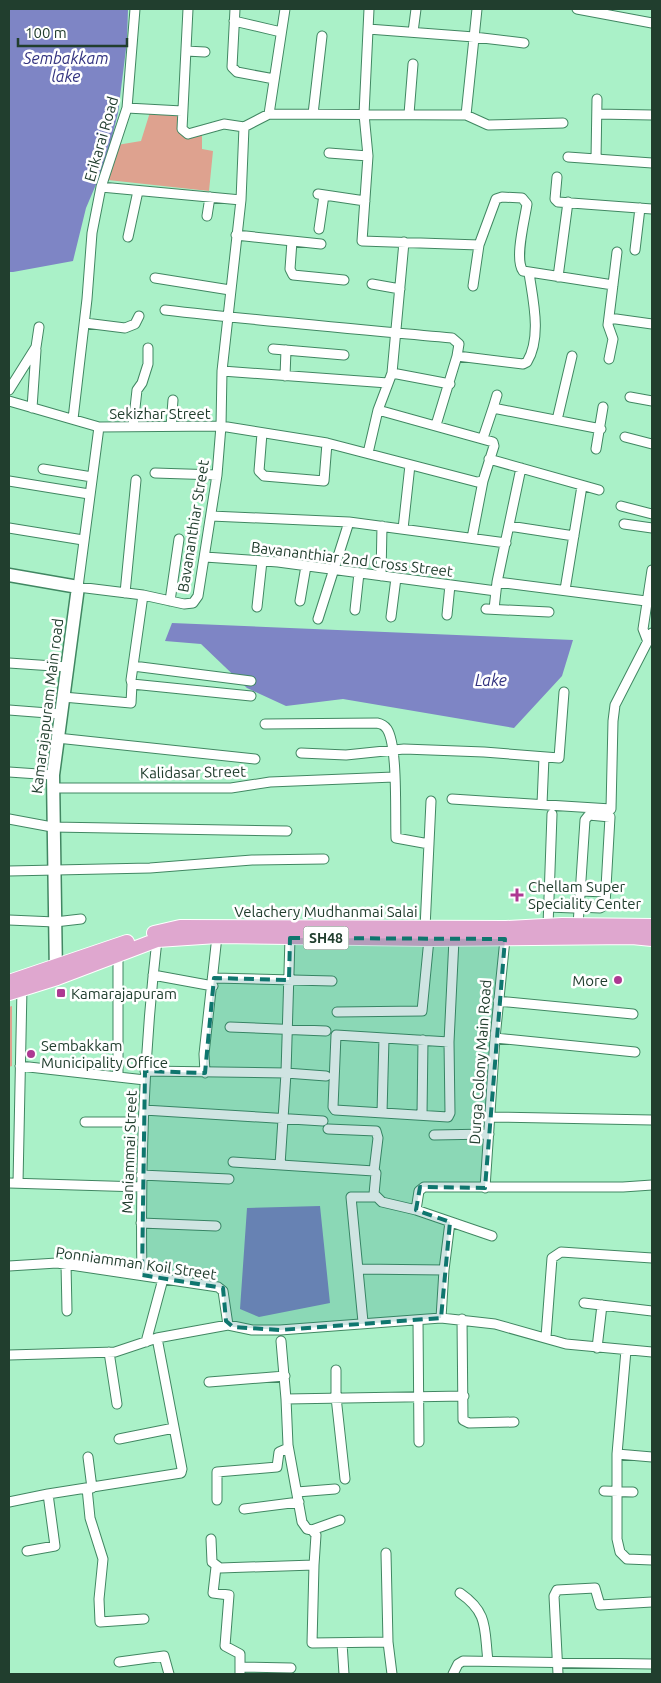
<svg xmlns="http://www.w3.org/2000/svg" width="661" height="1683" viewBox="0 0 661 1683" font-family="Ubuntu,sans-serif">
<style>
.green{fill:#dea28f}
.water{fill:#7e85c5}
.lines{fill:none;stroke-linecap:round;stroke-linejoin:round}
.street-casing{stroke:#418762;stroke-width:11}
.secondary-casing{stroke:#418762;stroke-width:15}
.primary-casing{stroke:#fff;stroke-width:16}
.street{stroke:#fff;stroke-width:9}
.secondary{stroke:#fff;stroke-width:12}
.primary{stroke:#dfa7cf;stroke-width:14}
.marked{fill:#0f766e;fill-opacity:0.2;stroke:#0f766e;stroke-width:4;stroke-dasharray:10 6;stroke-linejoin:round}
.poi-dot{fill:#ad3992;stroke:#fff;stroke-width:2}
.labels{text-anchor:middle;dominant-baseline:central;stroke-width:5;stroke-linejoin:round;paint-order:stroke}
.shield{fill:#fff;stroke:#64786d;stroke-width:1}
.shield-label{font-size:14px;font-weight:bold;fill:#213e2e}
.street-label{font-size:15px;fill:#213e2e;stroke:#fff}
.poi-label{font-size:15px;fill:#213e2e;stroke:#fff;text-anchor:start}
.water-label{font-size:16px;font-style:italic;fill:#333380;stroke:#fff}
</style>
<rect width="100%" height="100%" fill="#aaf1c8"/>
<path class="green" d="M 151,109 L 182,111 L 184,132 L 202,130 L 202,149 L 213,151 L 209,191 L 108,180 L 117,145 L 141,141 Z
M 12,1006 L 12,1066 L 9,1067 L 9,1007 Z"/>
<path class="water" d="M 9,9 L 128,9 L 127,41 L 118,113 L 106,161 L 86,208 L 73,261 L 13,272 L 9,272 Z
M 172,623 L 573,640 L 562,676 L 514,728 L 343,699 L 286,706 L 247,688 L 201,644 L 165,641 Z
M 320,1206 L 330,1303 L 259,1317 L 240,1309 L 247,1208 Z"/>
<g class="lines">
<g class="street-casing">
<path id="street" d="M 188,9 L 182,129 L 188,134 L 224,124 L 244,127
M 235,9 L 232,67 L 237,72 L 274,79
M 369,9 L 364,114 L 368,156 L 362,241 L 479,245 L 496,199 L 502,197 L 522,198 L 527,204 C 525,219 514,259 523,271 L 613,285
M 577,9 L 652,23
M 234,21 L 281,32
M 368,29 L 474,37 L 524,43
M 413,32 L 416,9
M 186,51 L 205,52
M 127,108 L 182,111
M 269,114 L 285,9
M 313,114 L 322,36
M 409,114 L 413,64
M 597,114 L 652,115
M 466,115 L 477,9
M 329,153 L 368,156
M 568,157 L 652,163
M 596,159 L 597,99
M 557,177 L 555,199 L 558,202 L 652,209
M 101,187 L 241,200
M 318,194 L 365,201
M 207,216 L 210,197
M 319,229 L 324,195
M 236,235 L 321,244
M 128,237 L 138,191
M 292,241 L 290,269 L 293,275 L 344,280
M 635,250 L 640,208
M 558,277 L 568,202
M 155,278 L 230,290
M 372,284 L 400,289
M 473,286 L 479,245
M 165,310 C 261,321 356,329 452,338 L 459,344 L 457,356 L 523,364 L 527,362 C 542,337 533,300 529,273
M 609,318 L 652,324
M 85,323 L 125,328 L 135,324 L 139,316
M 273,349 L 344,355
M 609,359 L 613,339 L 608,325 L 617,252
M 222,371 L 388,383
M 392,373 L 450,384
M 285,376 L 286,350
M 9,390 L 36,347 L 39,327
M 630,397 L 652,401
M 9,401 L 99,427 L 221,426 L 327,443 L 477,482 L 483,481
M 32,408 L 36,350
M 493,408 L 497,395
M 378,410 L 493,442 L 494,446 L 483,481 L 472,538
M 73,419 L 87,299 L 92,233 L 101,187 L 127,108 L 135,9
M 557,420 L 572,356
M 436,425 L 457,356
M 133,426 L 137,390 L 142,383 L 148,364 L 148,348
M 171,426 L 173,400
M 99,427 L 78,587 L 143,595 L 184,604 L 193,603 L 198,596 L 217,475 L 221,426 L 222,371 L 241,200 L 244,127 L 269,114 L 466,115 L 488,125 L 563,123
M 262,433 L 259,471 L 264,476 L 324,481 L 327,443
M 625,437 L 652,444
M 483,438 L 493,408 L 601,429
M 596,449 L 603,407
M 368,453 L 378,410 L 392,373 L 404,242
M 489,459 L 599,490
M 43,469 L 92,477
M 155,473 L 217,475
M 9,481 L 89,494
M 621,506 L 652,514
M 211,516 L 349,522 L 506,543
M 624,524 L 652,528
M 509,526 L 574,536
M 9,528 L 83,540
M 403,529 L 410,465
M 205,557 L 278,562 L 496,591
M 381,576 L 382,526
M 497,582 L 646,601
M 565,590 L 582,486
M 125,593 L 136,480
M 143,595 L 131,680 L 132,684 L 251,696
M 170,601 L 179,539
M 300,601 L 306,566
M 257,607 L 262,561
M 486,609 L 549,612
M 494,609 L 497,582 L 521,468
M 355,610 L 359,573
M 447,615 L 450,585
M 391,617 L 396,578
M 318,619 L 349,522
M 648,642 L 643,629 L 652,570
M 9,663 L 68,667
M 133,666 L 251,681
M 63,697 L 131,703 L 132,684
M 9,710 L 61,714
M 265,724 L 377,723 C 382,724 384,725 387,729 C 398,746 395,814 396,838 L 429,844
M 57,738 L 255,759
M 301,753 L 346,755 L 404,749 L 484,752 L 559,758 L 564,692
M 9,772 L 53,775
M 53,788 L 231,788 L 270,782 L 394,777
M 452,799 L 611,809 L 613,721 L 615,705 L 652,633
M 542,804 L 544,757
M 9,819 L 52,827 L 287,831
M 9,871 L 150,868 L 252,860 L 324,859
M 580,891 L 606,892
M 548,907 L 574,908
M 9,920 L 55,922 L 81,919
M 578,925 L 585,820 L 589,815 L 610,817 L 605,905 L 600,908 L 579,907
M 548,926 L 552,814
M 425,928 L 431,801
M 118,955 L 118,1077
M 153,975 L 213,986
M 214,978 L 332,981
M 498,1001 L 633,1014
M 337,1012 L 422,1011 L 429,939
M 230,1027 L 326,1031
M 495,1038 L 635,1052
M 449,1042 L 336,1035 L 333,1107 L 335,1110 L 448,1117 L 450,1113 L 449,1042 L 454,939
M 20,1066 L 145,1080
M 145,1071 L 286,1073 L 326,1076
M 205,1073 L 204,1054 L 217,936
M 144,1110 L 323,1121
M 382,1113 L 384,1038
M 422,1115 L 423,1040
M 490,1117 L 652,1120
M 85,1122 L 143,1122
M 328,1129 L 376,1131 L 378,1138 L 374,1171
M 434,1135 L 489,1134
M 233,1162 L 374,1171 L 376,1173 L 374,1194 L 382,1202 L 416,1210 L 492,1236
M 280,1165 L 286,1073 L 290,938
M 141,1175 L 229,1179
M 9,1183 L 141,1187
M 18,1183 L 22,988
M 485,1188 L 495,1038 L 505,939
M 416,1210 L 419,1191 L 424,1187 L 623,1187 L 652,1185
M 141,1223 L 216,1226
M 66,1264 L 67,1311
M 9,1266 L 57,1263 L 218,1287 L 223,1291 L 228,1325
M 358,1269 L 444,1270 L 450,1222
M 142,1275 C 140,1163 144,1051 157,940
M 584,1303 L 652,1311
M 441,1318 L 444,1270
M 462,1319 L 463,1420 L 469,1423 L 514,1422
M 418,1320 L 419,1442
M 363,1322 L 351,1197 L 375,1197
M 546,1337 L 552,1258 L 561,1252 L 652,1258
M 281,1341 L 286,1399 L 464,1396
M 146,1342 L 163,1279
M 597,1348 L 602,1305
M 626,1350 L 617,1454 L 617,1539 L 620,1552 L 627,1559 L 652,1560
M 109,1352 L 117,1404
M 9,1355 L 115,1352 L 157,1338 L 228,1325 L 252,1330 L 280,1330 L 441,1318 L 495,1324 L 566,1344 L 652,1352
M 336,1370 L 336,1397 L 345,1479
M 209,1382 L 285,1376
M 286,1399 L 288,1445 L 302,1522 L 307,1529 L 312,1530 L 316,1535 L 314,1565
M 119,1439 L 174,1428
M 617,1454 L 652,1457
M 88,1457 L 92,1488
M 87,1488 L 90,1518 L 103,1559 L 99,1599 L 100,1622 L 144,1619
M 604,1491 L 633,1492
M 297,1492 L 335,1489
M 217,1500 L 217,1472 L 277,1467 L 279,1452 L 288,1448
M 9,1502 L 48,1494
M 244,1509 L 299,1502
M 312,1530 L 340,1520
M 211,1539 L 212,1562 L 220,1568 L 314,1565 L 312,1643 L 388,1642 L 392,1674
M 27,1551 L 55,1546 L 48,1494 L 181,1473 L 182,1469 L 157,1338
M 386,1553 L 388,1642
M 216,1567 L 213,1593 L 229,1595 L 225,1646 L 240,1654 L 240,1674
M 460,1593 C 489,1613 484,1629 488,1661
M 342,1643 L 344,1674
M 119,1662 L 164,1656 L 169,1674
M 240,1667 L 291,1668
M 453,1674 L 458,1664 L 463,1661 L 652,1664
M 558,1674 L 554,1596 L 557,1590 L 595,1588 L 600,1605 L 652,1602"/>
</g>
<g class="secondary-casing">
<path id="secondary" d="M 9,575 L 78,587 L 53,775 L 56,976"/>
</g>
<g class="primary-casing">
<path id="primary" d="M 154,933 L 180,927 L 506,928 L 562,925 L 652,926
M 9,982 L 127,942
M 9,993 L 57,978 L 157,940 L 217,936 L 429,939 L 632,937 L 652,939"/>
</g>
<use href="#street" class="street"/>
<use href="#secondary" class="secondary"/>
<use href="#primary" class="primary"/>
</g>
<path class="marked" d="M 290,938 L 505,939 L 485,1188 L 420,1187 L 416,1210 L 450,1222 L 441,1318 L 280,1330 L 233,1327 L 226,1321 L 223,1288 L 142,1275 L 145,1071 L 205,1073 L 214,978 L 289,980 Z"/>
<g class="poi-dot">
<path d="M514.5 887.5h5v5h5v5h-5v5h-5v-5h-5v-5h5z"/>
<circle cx="618" cy="980" r="5"/>
<rect x="56" y="988" width="10" height="10" rx="2.5"/>
<circle cx="31" cy="1054" r="5"/>
</g>
<g class="labels">
<rect class="shield" x="303.5" y="926.5" width="45" height="23" rx="4"/>
<g class="shield-label">
<text x="326" y="938">SH48</text>
</g>
<g class="street-label">
<text transform="translate(101 139) rotate(-74)">Erikarai Road</text>
<text x="160" y="413">Sekizhar Street</text>
<text transform="translate(193 526) rotate(-81)">Bavananthiar Street</text>
<text transform="translate(352 559) rotate(7)">Bavananthiar 2nd Cross Street</text>
<text transform="translate(47 706) rotate(-83)">Kamarajapuram Main road</text>
<text transform="translate(193 772) rotate(-1)">Kalidasar Street</text>
<text x="326" y="911">Velachery Mudhanmai Salai</text>
<text transform="translate(480 1062) rotate(-86)">Durga Colony Main Road</text>
<text transform="translate(129 1152) rotate(-88)">Maniammai Street</text>
<text transform="translate(136 1263) rotate(8)">Ponniamman Koil Street</text>
</g>
<g class="poi-label">
<text x="528" y="886">Chellam Super<tspan x="528" dy="17">Speciality Center</tspan></text>
<text x="608" y="980" text-anchor="end">More</text>
<text x="71" y="993">Kamarajapuram</text>
<text x="41" y="1045">Sembakkam<tspan x="41" dy="17">Municipality Office</tspan></text>
</g>
<g class="water-label">
<text x="66" y="58">Sembakkam<tspan x="66" dy="18">lake</tspan></text>
<text x="491" y="680">Lake</text>
</g>
</g>
<rect width="661" height="1683" fill="none" stroke="#213e2e" stroke-width="20"/>
<path d="M18 38v8h109v-8" fill="none" stroke="#213e2e" stroke-width="2.5"/>
<text x="25" y="38" font-size="15" fill="#213e2e" stroke="#ffffff" stroke-width="4" paint-order="stroke">100 m</text>
</svg>
